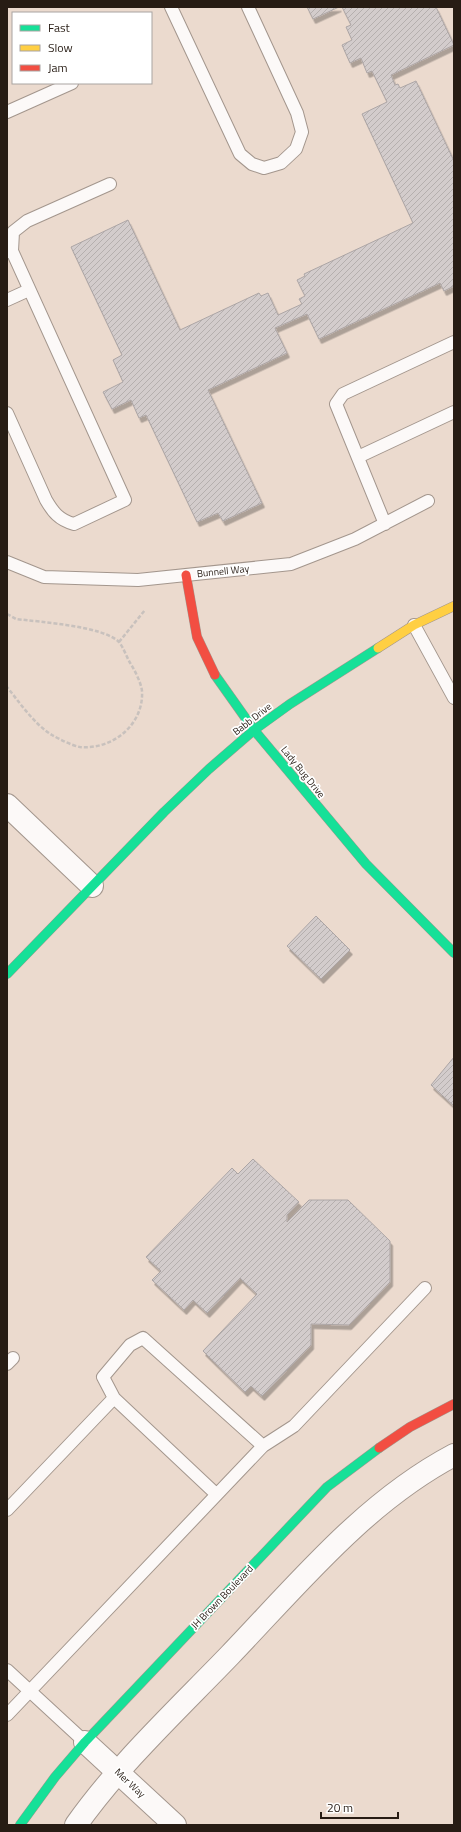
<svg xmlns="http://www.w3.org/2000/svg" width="461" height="1832" viewBox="0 0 461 1832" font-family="'Titillium Web',sans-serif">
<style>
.building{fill:url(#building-hatch);stroke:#aca5a5;filter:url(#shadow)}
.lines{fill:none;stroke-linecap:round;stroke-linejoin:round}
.lane-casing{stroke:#a3968d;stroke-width:14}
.street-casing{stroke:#a3968d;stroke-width:24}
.fast-casing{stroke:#a3968d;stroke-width:10}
.slow-casing{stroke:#a3968d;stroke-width:10}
.jam-casing{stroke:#a3968d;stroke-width:10}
.path{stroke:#c8c1bd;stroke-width:2.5;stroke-dasharray:4 2;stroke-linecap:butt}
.lane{stroke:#fcf9f8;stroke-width:12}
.street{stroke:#fcf9f8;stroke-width:22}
.fast{stroke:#16e098;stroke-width:9}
.slow{stroke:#ffcf43;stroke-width:9}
.jam{stroke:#f24e42;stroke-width:9}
.labels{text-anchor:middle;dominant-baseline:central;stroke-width:3.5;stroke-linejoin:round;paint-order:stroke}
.street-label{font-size:10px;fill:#271c14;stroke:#fff}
</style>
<defs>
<pattern id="building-hatch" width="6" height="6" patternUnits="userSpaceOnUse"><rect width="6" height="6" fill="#d3cccc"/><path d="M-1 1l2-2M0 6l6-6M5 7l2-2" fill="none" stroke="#b5afae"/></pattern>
<filter id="shadow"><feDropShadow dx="2.5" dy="4.5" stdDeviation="0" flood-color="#0004"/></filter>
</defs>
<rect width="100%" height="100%" fill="#ebdace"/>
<path class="building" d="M 307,7 L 339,7 L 313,19 Z
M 342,7 L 436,7 L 454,45 L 391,75 L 395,85 L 398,84 L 400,88 L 416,81 L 454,161 L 454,286 L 444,291 L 440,283 L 319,339 L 307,314 L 275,328 L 287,353 L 208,390 L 262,503 L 223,521 L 218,513 L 197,522 L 146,415 L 139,418 L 131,400 L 112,409 L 103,392 L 123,382 L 113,360 L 122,355 L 71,247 L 128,220 L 180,330 L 259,293 L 261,296 L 268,293 L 278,315 L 302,304 L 299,299 L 305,296 L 297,280 L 305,276 L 304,274 L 413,223 L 362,114 L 387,102 L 372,71 L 367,73 L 361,58 L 350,63 L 342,45 L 352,40 L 346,27 L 351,25 Z
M 316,916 L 350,950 L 321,979 L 287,946 Z
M 454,1057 L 454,1106 L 431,1085 Z
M 253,1159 L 299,1202 L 287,1215 L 287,1222 L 309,1200 L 348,1200 L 390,1241 L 390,1282 L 349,1325 L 311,1324 L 311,1345 L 262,1396 L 251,1386 L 245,1392 L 203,1351 L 257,1294 L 240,1278 L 207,1313 L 193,1300 L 184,1310 L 152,1280 L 161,1271 L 146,1257 L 232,1168 L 238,1174 Z"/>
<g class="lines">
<g class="lane-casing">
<path id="lane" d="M 171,7 L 240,154 L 252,164 L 264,168 L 281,163 L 296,149 L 302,132 L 297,113 L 248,7
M 7,112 L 72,83
M 12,251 L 13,232 L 27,221 L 110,184
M 7,252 L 12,251 L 125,500 L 74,524 C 59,520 53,512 46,500 L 7,413
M 7,300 L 29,290
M 358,457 L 454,412
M 385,524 L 336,404 L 343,394 L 454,342
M 7,562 L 44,577 L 138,580 L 291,564 L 355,539 L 428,501
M 414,625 L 454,698
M 7,1364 L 13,1358
M 114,1398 L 216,1494
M 263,1446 L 294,1426 L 425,1288
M 7,1510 L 114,1398 L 103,1377 L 130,1345 L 143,1338 L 263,1446 L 7,1715
M 7,1670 L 85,1742"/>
</g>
<g class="street-casing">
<path id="street" d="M 7,805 L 92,886
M 85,1742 L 175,1825
M 76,1825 C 120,1763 177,1710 230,1655 C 299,1583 365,1502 454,1455"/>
</g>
<g class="fast-casing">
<path id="fast" d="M 215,675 L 254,730 L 366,864 L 454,953
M 7,974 L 164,812 L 209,769 L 254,730 L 290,704 L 378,648
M 20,1825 L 55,1777 L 85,1742 L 327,1487 L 379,1448"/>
</g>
<g class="slow-casing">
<path id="slow" d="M 378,648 L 414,625 L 454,606"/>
</g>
<g class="jam-casing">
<path id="jam" d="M 186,575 L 197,637 L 215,675
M 379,1448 L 410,1427 L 454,1404"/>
</g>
<path class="path" d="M 7,614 L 16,619 C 40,622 103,626 119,642 C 123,647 126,655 129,661 C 134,669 141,682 142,691 C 144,725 112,750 80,747 C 73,746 59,739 52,735 C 34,724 20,703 7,687
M 119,642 L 145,610"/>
<use href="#lane" class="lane"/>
<use href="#street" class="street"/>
<use href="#fast" class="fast"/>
<use href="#slow" class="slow"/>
<use href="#jam" class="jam"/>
</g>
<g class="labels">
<g class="street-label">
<text transform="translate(223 571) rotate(-6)">Bunnell Way</text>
<text transform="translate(252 719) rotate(-38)">Babb Drive</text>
<text transform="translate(303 772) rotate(51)">Lady Bug Drive</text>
<text transform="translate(222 1597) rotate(-46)">JH Brown Boulevard</text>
<text transform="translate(130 1783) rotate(43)">Mer Way</text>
</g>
</g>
<rect width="461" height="1832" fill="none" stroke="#271c14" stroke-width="16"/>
<rect x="12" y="12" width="140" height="72" fill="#ffffff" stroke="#a9a4a1"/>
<rect x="20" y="25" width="20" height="6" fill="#16e098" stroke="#a9a4a1"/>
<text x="48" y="32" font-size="12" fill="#271c14">Fast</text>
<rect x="20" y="45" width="20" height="6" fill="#ffcf43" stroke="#a9a4a1"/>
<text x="48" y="52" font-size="12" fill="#271c14">Slow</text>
<rect x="20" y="65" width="20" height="6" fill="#f24e42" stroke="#a9a4a1"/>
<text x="48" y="72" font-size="12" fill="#271c14">Jam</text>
<path d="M321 1812v6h77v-6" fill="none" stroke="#271c14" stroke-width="2"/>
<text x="327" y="1812" font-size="12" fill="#271c14" stroke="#ffffff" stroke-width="3" paint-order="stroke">20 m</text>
</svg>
